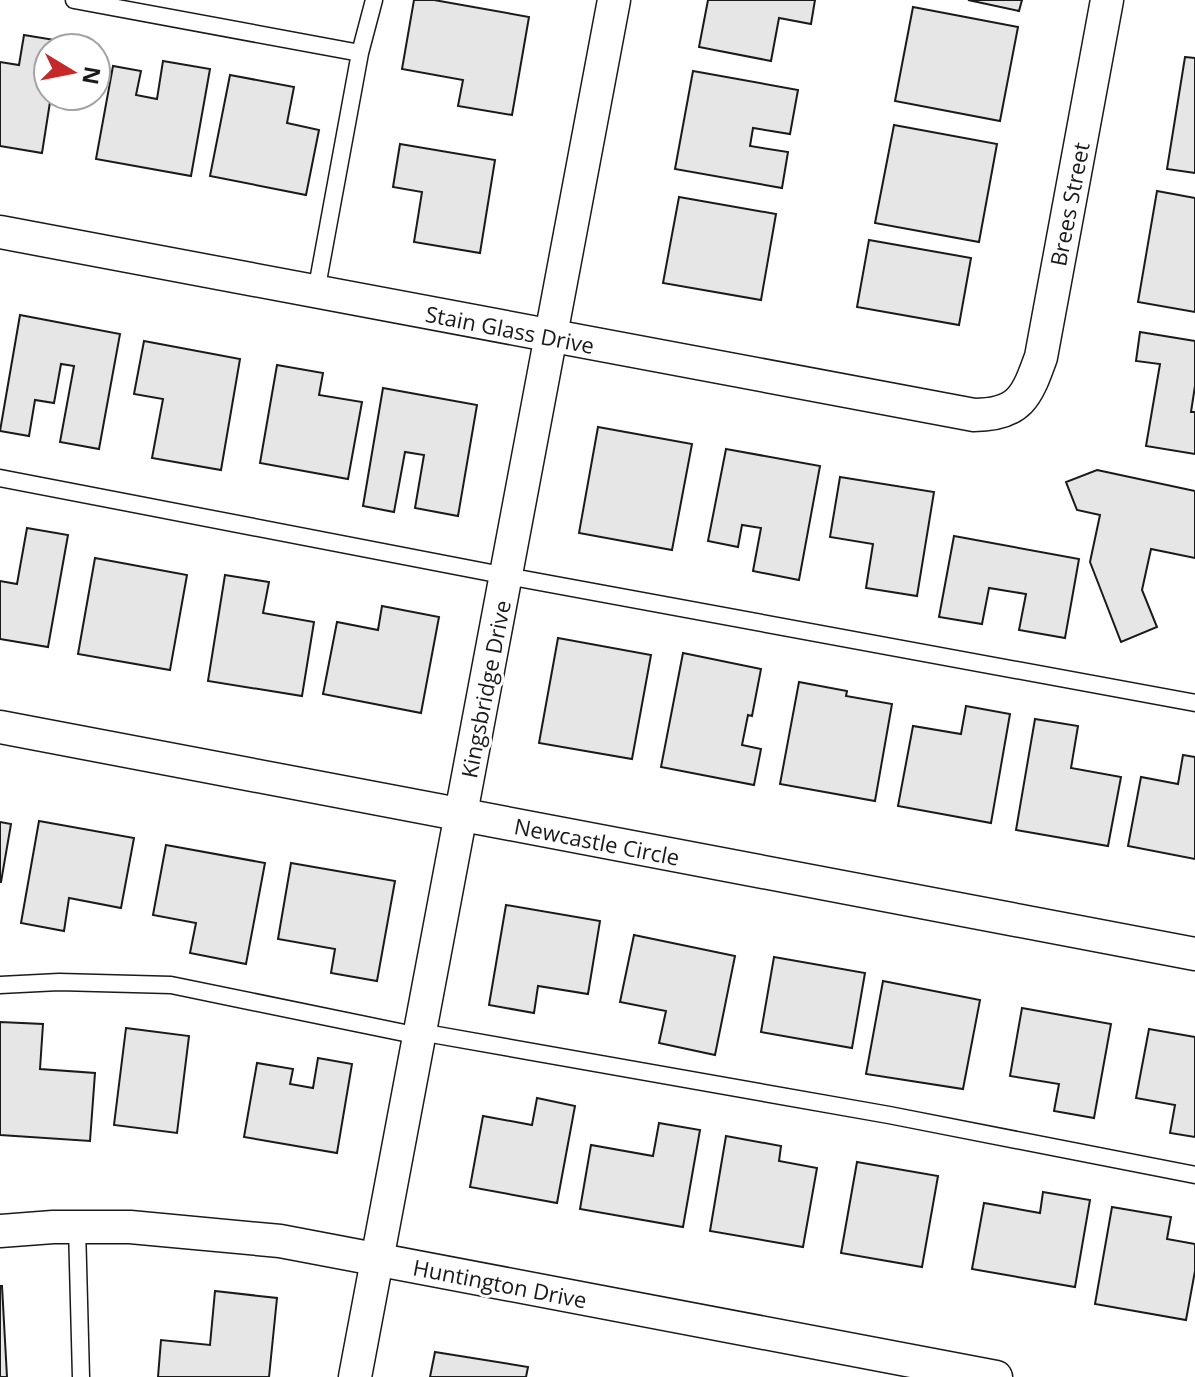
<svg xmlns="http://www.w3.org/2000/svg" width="1195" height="1377" viewBox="0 0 1195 1377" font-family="'Open Sans',sans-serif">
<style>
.building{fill:#e6e6e6;stroke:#1a1a1a;stroke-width:2}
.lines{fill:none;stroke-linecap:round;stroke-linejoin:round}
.service-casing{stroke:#1a1a1a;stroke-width:19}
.minor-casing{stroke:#1a1a1a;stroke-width:35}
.service{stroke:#fff;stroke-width:16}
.minor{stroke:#fff;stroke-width:32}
.labels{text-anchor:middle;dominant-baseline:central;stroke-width:6;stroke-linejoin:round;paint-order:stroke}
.street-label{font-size:22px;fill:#1a1a1a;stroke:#fff}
</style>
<rect width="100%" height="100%" fill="#fff"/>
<path class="building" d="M 414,0 L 434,0 L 529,17 L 512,115 L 458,106 L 463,80 L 402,69 Z
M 708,0 L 815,0 L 811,24 L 779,18 L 771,61 L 699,47 Z
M 968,0 L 1022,0 L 1019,11 Z
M 913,7 L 1018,27 L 1000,121 L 895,101 Z
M 24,35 L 85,45 L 84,48 L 48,48 L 48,96 L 77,96 L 75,106 L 50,102 L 42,153 L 0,146 L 0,62 L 19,65 Z
M 1185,57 L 1195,58 L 1195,173 L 1167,169 Z
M 163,61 L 210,69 L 191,176 L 96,159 L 113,66 L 141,71 L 136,95 L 157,99 Z
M 693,71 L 798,90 L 790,134 L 753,128 L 750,146 L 788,152 L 782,188 L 675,169 Z
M 230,75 L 294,87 L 287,123 L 319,130 L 306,195 L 210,176 Z
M 894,125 L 997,144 L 979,242 L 875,223 Z
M 400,144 L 495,160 L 480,253 L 414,242 L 422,192 L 393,187 Z
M 1157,191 L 1195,198 L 1195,312 L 1138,302 Z
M 679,197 L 776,214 L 761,300 L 663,283 Z
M 869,240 L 971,258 L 959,325 L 857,307 Z
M 20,315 L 120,334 L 99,449 L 60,442 L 74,366 L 61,364 L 54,403 L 35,400 L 29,436 L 0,431 Z
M 1140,332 L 1195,341 L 1195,386 L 1191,412 L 1195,412 L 1195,454 L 1146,446 L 1160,364 L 1136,361 Z
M 144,341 L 240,359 L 221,470 L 152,458 L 163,399 L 134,394 Z
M 277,365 L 323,373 L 319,395 L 362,402 L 348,479 L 260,463 Z
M 383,388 L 477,405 L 458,516 L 415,508 L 424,455 L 405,452 L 394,512 L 363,506 Z
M 598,427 L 692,444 L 672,550 L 579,533 Z
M 726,449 L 820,466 L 799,580 L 753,571 L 761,528 L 742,525 L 738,547 L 708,541 Z
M 1097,470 L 1195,491 L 1195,558 L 1151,549 L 1142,590 L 1157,627 L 1121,642 L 1090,562 L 1100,515 L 1077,510 L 1066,482 Z
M 840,477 L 934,492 L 917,596 L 866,588 L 873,544 L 830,537 Z
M 27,528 L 68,535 L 48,647 L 0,639 L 0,581 L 17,584 Z
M 954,536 L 1079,559 L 1065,638 L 1019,630 L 1026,594 L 989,588 L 982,624 L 939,617 Z
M 95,558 L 187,575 L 170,670 L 78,654 Z
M 225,575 L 269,582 L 263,613 L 314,622 L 302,696 L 208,681 Z
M 382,606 L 439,617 L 421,713 L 323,694 L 337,622 L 378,630 Z
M 558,638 L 651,655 L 632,759 L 539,743 Z
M 683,653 L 761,669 L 752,716 L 748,715 L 742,745 L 761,749 L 754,785 L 661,767 Z
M 799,682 L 847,691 L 846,696 L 892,704 L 875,801 L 780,784 Z
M 966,706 L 1010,714 L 991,823 L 898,806 L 913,726 L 961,734 Z
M 1035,719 L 1078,726 L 1071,768 L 1121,777 L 1108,846 L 1016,830 Z
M 1183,755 L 1195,757 L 1195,859 L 1128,846 L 1141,777 L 1178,784 Z
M 39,821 L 134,838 L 121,908 L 69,898 L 64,931 L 21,923 Z
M 0,822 L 11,824 L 1,882 L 0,882 Z
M 166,845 L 265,863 L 246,964 L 190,953 L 196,923 L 153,915 Z
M 291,863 L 395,881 L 377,981 L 331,973 L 335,949 L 278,939 Z
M 506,905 L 600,921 L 588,994 L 538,986 L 534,1013 L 489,1005 Z
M 634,935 L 735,956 L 715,1055 L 659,1043 L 666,1011 L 620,1002 Z
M 774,957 L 865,973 L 852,1048 L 761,1032 Z
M 883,981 L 980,1000 L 963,1089 L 866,1074 Z
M 1022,1008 L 1111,1024 L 1094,1118 L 1054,1111 L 1059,1084 L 1010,1076 Z
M 0,1022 L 43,1024 L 40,1069 L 95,1073 L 90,1141 L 0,1135 Z
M 126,1028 L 189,1036 L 177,1133 L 114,1125 Z
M 1149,1029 L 1195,1037 L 1195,1137 L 1170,1133 L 1175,1105 L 1136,1098 Z
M 318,1058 L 352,1064 L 337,1153 L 244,1137 L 257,1063 L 293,1069 L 290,1084 L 313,1088 Z
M 537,1098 L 575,1106 L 557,1203 L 470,1187 L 483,1116 L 532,1125 Z
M 659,1123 L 700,1130 L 683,1227 L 580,1209 L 591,1145 L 653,1156 Z
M 726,1136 L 781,1146 L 779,1161 L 817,1168 L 803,1247 L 710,1231 Z
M 857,1162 L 938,1176 L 922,1267 L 841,1253 Z
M 1043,1192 L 1090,1200 L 1075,1287 L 972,1269 L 984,1203 L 1040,1213 Z
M 1112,1207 L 1171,1217 L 1167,1239 L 1195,1244 L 1195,1271 L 1186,1320 L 1095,1304 Z
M 0,1286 L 2,1286 L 7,1377 L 0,1377 Z
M 215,1291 L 277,1298 L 269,1377 L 158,1377 L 161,1340 L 210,1345 Z
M 435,1352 L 528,1367 L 526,1377 L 430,1377 Z"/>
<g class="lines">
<g class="service-casing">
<path id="service" d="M 74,0 L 360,53 L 316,292
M 360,53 L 374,0
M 0,478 L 507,576 L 1195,703
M 0,985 L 59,982 L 171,985 L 419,1036
M 420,1032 L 889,1115 L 1195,1175
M 77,1227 L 81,1377"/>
</g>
<g class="minor-casing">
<path id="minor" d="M 0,232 L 974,415 C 1020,415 1027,396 1041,357 L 1107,0
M 0,727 L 1195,954
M 0,1231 L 53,1227 L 130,1227 L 280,1241 L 996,1377
M 355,1377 L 614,0"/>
</g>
<use href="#service" class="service"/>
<use href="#minor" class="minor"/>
</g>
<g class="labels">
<g class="street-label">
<text transform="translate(1069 204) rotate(-79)">Brees Street</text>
<text transform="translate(510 329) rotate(11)">Stain Glass Drive</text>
<text transform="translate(485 689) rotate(-79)">Kingsbridge Drive</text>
<text transform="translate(597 841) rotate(11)">Newcastle Circle</text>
<text transform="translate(500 1283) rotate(11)">Huntington Drive</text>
</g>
</g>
<g transform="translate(72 72) rotate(100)"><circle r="38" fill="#ffffff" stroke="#a3a3a3" stroke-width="2"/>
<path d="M0-6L14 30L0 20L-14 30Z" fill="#c62828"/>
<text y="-12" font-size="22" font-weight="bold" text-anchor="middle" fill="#1a1a1a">N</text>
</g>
</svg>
